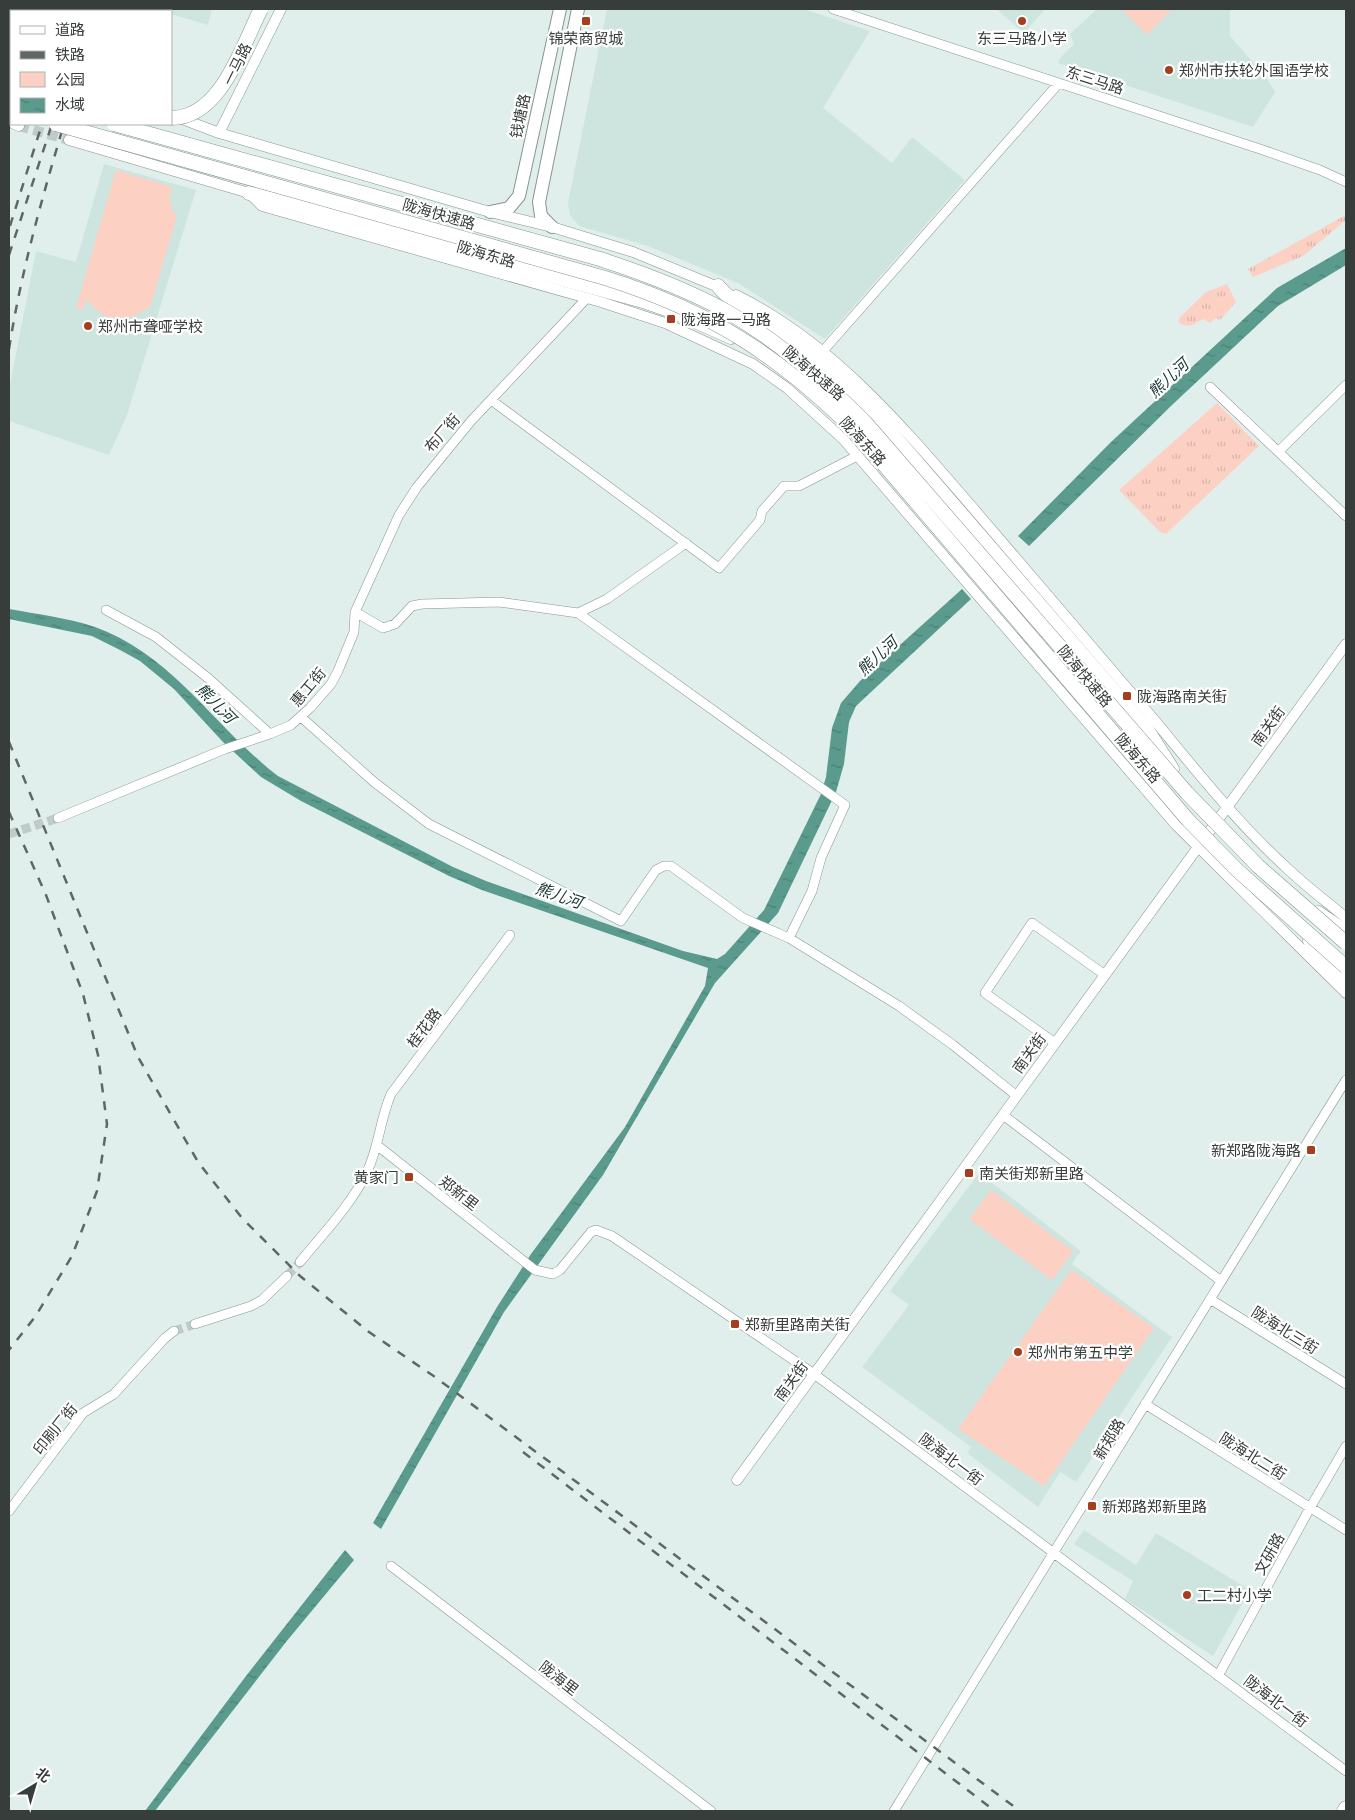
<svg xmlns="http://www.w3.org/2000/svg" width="1355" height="1820" viewBox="0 0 1355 1820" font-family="Merriweather,'Noto Sans SC',serif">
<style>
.built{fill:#cee5df}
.grass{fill:url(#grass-tufts)}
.park{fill:#fcd0c3}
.water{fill:url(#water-ripples)}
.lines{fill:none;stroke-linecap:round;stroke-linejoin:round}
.minor-tunnel{stroke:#bfcbc9;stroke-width:9;stroke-dasharray:9 4.5;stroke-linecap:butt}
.tertiary-tunnel{stroke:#bfcbc9;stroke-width:10;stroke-dasharray:10 5;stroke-linecap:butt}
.minor-casing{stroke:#889592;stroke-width:10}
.tertiary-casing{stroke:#889592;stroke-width:11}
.secondary-casing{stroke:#889592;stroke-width:14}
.primary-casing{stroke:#889592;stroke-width:15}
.trunk-casing{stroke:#889592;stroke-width:15}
.minor{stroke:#fff;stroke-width:9}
.tertiary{stroke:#fff;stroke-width:10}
.secondary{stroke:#fff;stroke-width:12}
.primary{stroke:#fff;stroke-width:14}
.trunk{stroke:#fff;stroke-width:14}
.rail{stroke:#5f6765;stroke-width:2.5;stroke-dasharray:9 9;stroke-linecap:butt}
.trunk-bridge-casing{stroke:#889592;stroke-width:15;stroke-linecap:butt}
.trunk-bridge{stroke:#fff;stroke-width:14}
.poi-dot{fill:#a53d1f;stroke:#fff;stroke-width:2}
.labels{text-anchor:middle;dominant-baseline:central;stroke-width:4.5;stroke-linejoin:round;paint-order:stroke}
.poi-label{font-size:15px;fill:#373d3b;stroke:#fff;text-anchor:start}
.street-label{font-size:15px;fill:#373d3b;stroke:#fff}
.water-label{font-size:16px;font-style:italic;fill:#15352f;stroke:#fff}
</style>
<defs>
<pattern id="grass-tufts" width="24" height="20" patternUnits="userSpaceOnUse" patternTransform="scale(1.25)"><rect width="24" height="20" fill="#fcd0c3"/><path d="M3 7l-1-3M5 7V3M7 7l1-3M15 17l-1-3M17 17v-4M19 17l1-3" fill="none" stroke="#d9b4a8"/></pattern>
<pattern id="water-ripples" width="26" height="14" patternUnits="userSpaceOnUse" patternTransform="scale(1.25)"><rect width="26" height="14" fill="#5a9b8e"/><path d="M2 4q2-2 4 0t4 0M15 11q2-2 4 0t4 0" fill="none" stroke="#4b8075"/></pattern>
</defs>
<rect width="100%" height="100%" fill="#e1efec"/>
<path class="built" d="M 153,9 L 212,9 L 208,25 L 171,14 L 171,11 Z
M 607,9 L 804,9 L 870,31 L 823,108 L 892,163 L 912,137 L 965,180 L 825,339 L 738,283 L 648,246 L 579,226 L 570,215 L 568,203 Z
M 996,9 L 1045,9 L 1024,33 Z
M 1097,9 L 1230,9 L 1230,36 L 1265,76 L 1275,92 L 1253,127 L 1058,63 L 1060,58 L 1074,44 L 1070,34 Z
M 104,164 L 196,190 L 127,415 L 109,455 L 9,421 L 9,390 L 36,251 L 76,262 Z
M 979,1173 L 1081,1251 L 1072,1264 L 1172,1337 L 1076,1482 L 1060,1472 L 1038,1507 L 967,1453 L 971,1447 L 862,1367 L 909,1305 L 890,1291 Z
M 1084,1530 L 1136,1565 L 1156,1533 L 1250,1590 L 1213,1656 L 1125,1599 L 1133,1581 L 1074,1544 Z"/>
<path class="grass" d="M 1346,215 L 1346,220 L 1303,256 L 1253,277 L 1248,269 Z
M 1227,284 L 1236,302 L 1220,320 L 1216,318 L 1210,323 L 1203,319 C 1193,324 1189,329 1179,323 L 1179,318 L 1206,292 Z
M 1217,403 L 1259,446 L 1166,534 L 1160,532 L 1119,490 Z"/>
<path class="park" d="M 1121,9 L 1172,9 L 1147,35 Z
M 116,170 L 172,187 L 169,198 L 174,214 L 177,215 L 150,307 C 124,324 107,324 86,299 L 83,310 L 76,308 Z
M 991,1190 L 1073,1251 L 1052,1280 L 969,1219 Z
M 1071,1270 L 1154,1328 L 1044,1486 L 958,1429 Z"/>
<path class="water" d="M 1346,248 L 1346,265 L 1278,306 L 1172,405 L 1029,546 L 1018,536 L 1111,442 L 1277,288 Z
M 962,589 L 971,599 L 856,706 L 849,722 L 844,764 L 836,792 L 778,913 L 715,983 L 603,1175 L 504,1312 L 381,1529 L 373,1523 L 497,1307 L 531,1254 L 625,1127 L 705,986 L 708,968 L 482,890 L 449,876 L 301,801 L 261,777 L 223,742 L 174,689 L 140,661 L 120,650 L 92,636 L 9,619 L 9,609 C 37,614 68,618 95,627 C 173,655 215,728 278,776 L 453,867 L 486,881 L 683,951 L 717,959 L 725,954 L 764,910 L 821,794 L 826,777 L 832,728 L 841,703 L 860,681 Z
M 345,1550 L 354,1560 L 286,1642 L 155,1811 L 145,1811 L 246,1676 Z"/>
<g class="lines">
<path class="minor-tunnel" d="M 9,834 L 58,818
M 287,1276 L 300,1262
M 174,1331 L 195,1324"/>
<path class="tertiary-tunnel" d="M 19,126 L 69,140"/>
<g class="minor-casing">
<path id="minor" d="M 833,9 L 1263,150 L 1320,170 L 1346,182
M 823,351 L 1059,83
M 1210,387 L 1346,516
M 491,400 L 719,568 L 760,520 L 762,511 L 784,486 L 799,486 L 857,456
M 1279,451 L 1346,385
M 106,610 L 156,637 L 208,678 L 270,734
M 355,612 L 383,628 L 395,624 L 412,606 L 422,604 L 499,602 L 578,613 L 607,599 L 686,543
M 578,613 L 845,805 L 821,858 L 812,891 L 789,938
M 301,717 L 374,782 L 429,824 L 621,921 L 656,870 L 664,866 L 671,866 L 743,918 L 789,938 L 899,1006 L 953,1045 L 1017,1096
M 58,818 L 225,749 L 270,734 L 291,725 L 310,708 L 331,684 L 338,671 L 354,632 L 355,612 L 399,515 L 417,487 L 471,421 L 587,298
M 1055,1043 L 985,993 L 1032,923 L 1105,975
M 1003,1115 L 1221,1281
M 378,1146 L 535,1270 L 553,1274 L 560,1270 L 591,1232 L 596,1230 L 612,1236 L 814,1374 L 1346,1771
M 300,1262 C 323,1234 351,1205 367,1172 C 379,1147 380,1119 391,1094 L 510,935
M 1210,1299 L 1346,1384
M 195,1324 L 251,1306 L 262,1300 L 287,1276
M 1145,1404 L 1346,1530
M 9,1511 L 83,1413 L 114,1394 L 165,1338 L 174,1331
M 391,1566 L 711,1811
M 1218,1676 L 1310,1508 L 1346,1446
M 894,1811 C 1046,1569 1194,1323 1346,1080"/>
</g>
<g class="tertiary-casing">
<path id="tertiary" d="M 9,67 L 11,68
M 177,117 L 219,133 L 490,212 L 552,227 L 633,252 L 723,289
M 14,124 L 19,126
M 219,133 L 281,9
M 69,140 L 249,193 L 262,206 L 601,302 L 665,323 L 753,364 L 787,388 L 843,439 L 1176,825 L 1346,993
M 736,295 C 837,345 907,432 979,515 C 1037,582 1094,649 1151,716 C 1195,769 1238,824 1289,870 C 1307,887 1327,902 1346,918
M 737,1480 L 1346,644"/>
</g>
<g class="secondary-casing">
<path id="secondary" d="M 490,212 L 509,208 L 519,196 L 560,9
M 552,227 L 541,216 L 539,202 L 578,9"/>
</g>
<g class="primary-casing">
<path id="primary" d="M 1344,1811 L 1346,1808"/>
</g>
<g class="trunk-casing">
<path id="trunk" d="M 9,78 L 11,79
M 9,93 L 11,94
M 9,110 L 11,110
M 249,193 L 643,301 L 677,313 L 731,337
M 718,286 C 732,304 753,310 771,323 C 808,350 842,382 875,414 L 1146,728 L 1172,769
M 1318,913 L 1346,932
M 1310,941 L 1346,982"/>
</g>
<use href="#minor" class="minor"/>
<use href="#tertiary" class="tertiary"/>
<use href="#secondary" class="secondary"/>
<use href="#primary" class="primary"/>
<use href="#trunk" class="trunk"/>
<path class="rail" d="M 77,11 L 77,9
M 89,11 L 90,9
M 97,11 L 98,9
M 10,226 L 42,124
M 9,255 L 52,124
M 9,349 C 21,272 42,198 64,124
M 9,742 L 138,1057 L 198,1162 L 242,1218 L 300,1276 L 369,1332 L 435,1377 L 1020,1811
M 9,812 L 46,895 L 83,994 L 98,1055 L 107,1124 L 97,1191 L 72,1256 L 35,1317 L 9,1350
M 523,1452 L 995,1811"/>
<g class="trunk-bridge-casing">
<path id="trunk-bridge" d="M 171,118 C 221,118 242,46 261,9
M 56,124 L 605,278 C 710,311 777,354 856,432 L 1188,820 L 1237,870 L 1346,967
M 114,124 L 600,259 C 643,273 686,289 726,311 C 777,340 824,381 865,422 L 1187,793 L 1258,866 L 1346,943"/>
</g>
<use href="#trunk-bridge" class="trunk-bridge"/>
</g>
<g class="poi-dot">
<rect x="581" y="16" width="10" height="10" rx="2.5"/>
<circle cx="1022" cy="21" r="5"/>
<circle cx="1169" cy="70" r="5"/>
<rect x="666" y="314" width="10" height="10" rx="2.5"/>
<circle cx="88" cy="326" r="5"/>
<rect x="1122" y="691" width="10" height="10" rx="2.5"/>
<rect x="1306" y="1145" width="10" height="10" rx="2.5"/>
<rect x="964" y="1168" width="10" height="10" rx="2.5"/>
<rect x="404" y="1172" width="10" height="10" rx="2.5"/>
<rect x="730" y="1319" width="10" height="10" rx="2.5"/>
<circle cx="1018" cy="1352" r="5"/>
<rect x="1087" y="1501" width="10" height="10" rx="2.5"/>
<circle cx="1187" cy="1595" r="5"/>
</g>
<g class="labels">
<g class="poi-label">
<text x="586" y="38" text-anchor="middle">锦荣商贸城</text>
<text x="1022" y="38" text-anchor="middle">东三马路小学</text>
<text x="1179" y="70">郑州市扶轮外国语学校</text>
<text x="681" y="319">陇海路一马路</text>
<text x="98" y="326">郑州市聋哑学校</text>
<text x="1137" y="696">陇海路南关街</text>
<text x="1301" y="1150" text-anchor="end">新郑路陇海路</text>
<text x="979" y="1173">南关街郑新里路</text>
<text x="399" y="1177" text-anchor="end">黄家门</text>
<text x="745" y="1324">郑新里路南关街</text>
<text x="1028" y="1352">郑州市第五中学</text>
<text x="1102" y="1506">新郑路郑新里路</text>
<text x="1197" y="1595">工二村小学</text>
</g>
<g class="street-label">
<text transform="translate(237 64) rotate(-64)">一马路</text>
<text transform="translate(1095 80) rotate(18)">东三马路</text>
<text transform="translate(520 116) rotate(-78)">钱塘路</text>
<text transform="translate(439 214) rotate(16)">陇海快速路</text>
<text transform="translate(486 254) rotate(16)">陇海东路</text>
<text transform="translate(814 373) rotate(40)">陇海快速路</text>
<text transform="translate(442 433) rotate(-49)">布厂街</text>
<text transform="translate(863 441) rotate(48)">陇海东路</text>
<text transform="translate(1085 676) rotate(50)">陇海快速路</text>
<text transform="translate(308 687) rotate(-50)">惠工街</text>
<text transform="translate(1268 726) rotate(-54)">南关街</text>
<text transform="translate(1138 758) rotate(49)">陇海东路</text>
<text transform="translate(424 1028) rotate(-53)">桂花路</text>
<text transform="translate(1029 1053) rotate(-54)">南关街</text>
<text transform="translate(459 1193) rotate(38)">郑新里</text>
<text transform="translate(1285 1330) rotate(32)">陇海北三街</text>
<text transform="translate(791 1381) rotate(-54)">南关街</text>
<text transform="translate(55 1429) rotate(-51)">印刷厂街</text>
<text transform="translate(1109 1439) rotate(-59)">新郑路</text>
<text transform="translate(1253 1456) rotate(32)">陇海北二街</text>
<text transform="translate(951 1459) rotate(37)">陇海北一街</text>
<text transform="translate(1269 1554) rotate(-61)">文研路</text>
<text transform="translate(559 1678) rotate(38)">陇海里</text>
<text transform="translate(1276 1701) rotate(37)">陇海北一街</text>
</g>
<g class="water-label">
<text transform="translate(1168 378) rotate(-43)">熊儿河</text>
<text transform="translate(877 656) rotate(-43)">熊儿河</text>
<text transform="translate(216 703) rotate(46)">熊儿河</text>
<text transform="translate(559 895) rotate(19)">熊儿河</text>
</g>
</g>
<rect width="1355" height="1820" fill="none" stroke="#373d3b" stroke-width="20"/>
<rect x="10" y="10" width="162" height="115" fill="#ffffff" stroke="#afb1b1"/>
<rect x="20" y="26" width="25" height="8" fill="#ffffff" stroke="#afb1b1"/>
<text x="55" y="35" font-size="15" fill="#373d3b">道路</text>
<rect x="20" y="51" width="25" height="8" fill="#5f6765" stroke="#afb1b1"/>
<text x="55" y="60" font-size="15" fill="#373d3b">铁路</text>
<rect x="20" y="72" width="25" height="15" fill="#fcd0c3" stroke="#afb1b1"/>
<text x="55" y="85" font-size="15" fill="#373d3b">公园</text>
<rect x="20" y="98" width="25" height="15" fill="url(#water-ripples)" stroke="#afb1b1"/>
<text x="55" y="110" font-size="15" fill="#373d3b">水域</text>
<g transform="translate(35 1785) rotate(38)" stroke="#ffffff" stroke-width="4" paint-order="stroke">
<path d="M0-4L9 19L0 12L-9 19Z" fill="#373d3b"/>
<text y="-8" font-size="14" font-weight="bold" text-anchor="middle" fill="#373d3b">北</text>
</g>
</svg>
